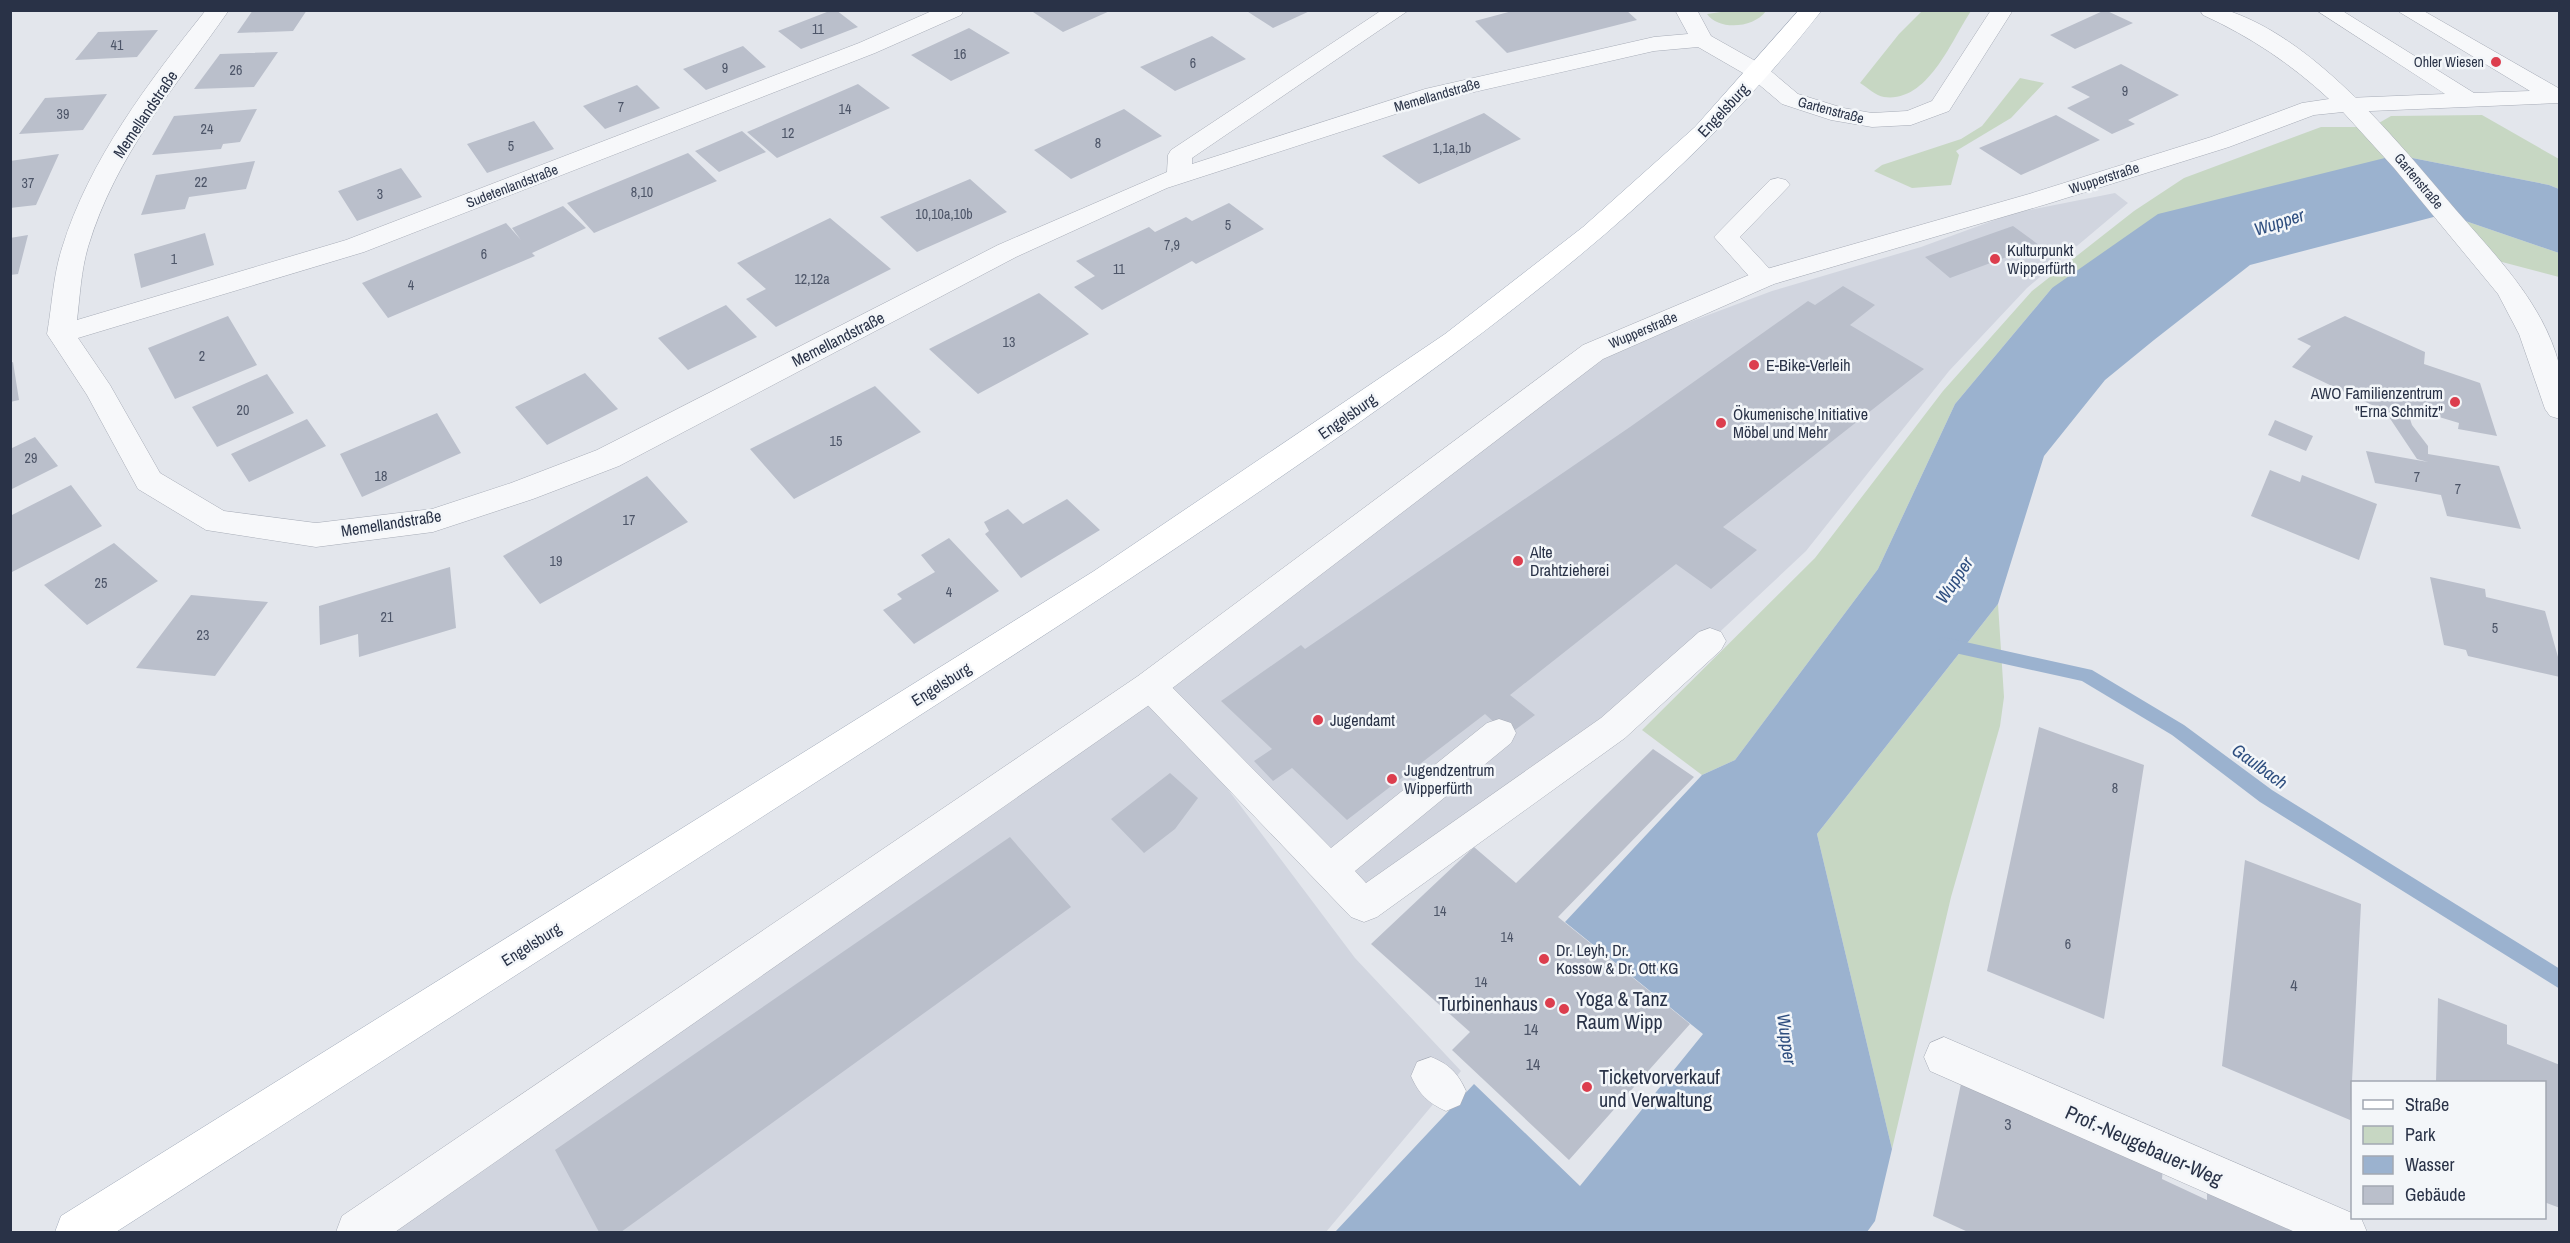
<svg xmlns="http://www.w3.org/2000/svg" width="2570" height="1243" viewBox="0 0 2570 1243" font-family="'Archivo Narrow',sans-serif">
<style>
.built{fill:#d1d5df}
.green{fill:#c7d7c3}
.water{fill:#9bb2cf}
.lines{fill:none;stroke-linecap:round;stroke-linejoin:round}
.stream{fill:#9bb2cf;fill-rule:evenodd}
.building{fill:#babfcb}
.lane-casing{stroke:#a7acb7;stroke-width:1}
.street-casing{stroke:#a7acb7;stroke-width:1}
.primary-casing{stroke:#a1aab9;stroke-width:1}
.lane{fill:#f7f8fa;fill-rule:evenodd}
.street{fill:#f7f8fa;fill-rule:evenodd}
.primary{fill:#fff;fill-rule:evenodd}
.poi-dot{fill:#dc3e4e;stroke:#f3f6f9;stroke-width:2}
.labels{text-anchor:middle;dominant-baseline:central;stroke-width:5;stroke-linejoin:round;paint-order:stroke}
.number-label{font-size:14px;fill:#4d5568}
.far-poi-label{font-size:14px;fill:#293247;stroke:#f3f6f9;text-anchor:end}
.far-street-label{font-size:14px;fill:#293247;stroke:#f3f6f9}
.street-label{font-size:16px;fill:#293247;stroke:#f3f6f9}
.poi-label{font-size:16px;fill:#293247;stroke:#f3f6f9;text-anchor:start}
.near-number-label{font-size:16px;fill:#4d5568}
.water-label{font-size:18px;font-style:italic;fill:#2e4e7f;stroke:#f3f6f9}
.near-poi-label{font-size:20px;fill:#293247;stroke:#f3f6f9;text-anchor:start}
.near-street-label{font-size:20px;fill:#293247;stroke:#f3f6f9}
</style>
<rect width="100%" height="100%" fill="#e3e6ec"/>
<path class="built" d="M 2115,193 L 2128,203 L 2027,288 L 1949,371 L 1806,551 L 1710,641 L 1364,905 L 1154,691 L 1355,958 L 1461,1071 L 1326,1232 L 358,1232 L 1016,777 L 1599,356 L 1772,291 L 1921,247 L 2014,213 Z"/>
<path class="green" d="M 1728,11 L 1764,10 L 1766,11 C 1754,28 1719,31 1707,14 Z
M 1922,11 L 1971,11 C 1951,41 1928,103 1884,97 C 1876,96 1867,87 1860,83 L 1899,34 Z
M 2020,78 L 2044,83 L 2011,118 L 1956,151 L 1959,155 L 1951,185 L 1912,188 L 1874,171 L 1882,165 L 1961,139 L 1982,126 Z
M 2482,115 L 2559,159 L 2559,189 L 2549,185 L 2397,155 L 2052,288 L 1955,404 L 1878,569 L 1735,760 L 1702,775 L 1642,730 L 1815,558 L 1943,391 L 2032,291 L 2134,211 L 2184,178 L 2321,127 L 2372,127 L 2391,116 Z
M 2445,214 L 2559,253 L 2559,277 L 2483,257 Z
M 1998,604 L 2004,697 L 2000,726 L 1951,897 L 1892,1149 L 1817,834 Z"/>
<path class="water" d="M 2397,155 L 2549,185 L 2559,189 L 2559,253 L 2445,214 L 2250,265 L 2154,340 L 2105,380 L 2044,456 L 1998,604 L 1817,834 L 1892,1149 L 1875,1221 L 1867,1232 L 1335,1232 L 1474,1084 L 1580,1186 L 1703,1034 L 1565,922 L 1702,775 L 1735,760 L 1878,569 L 1955,404 L 2052,288 L 2158,214 Z"/>
<g class="lines">
<path class="stream" d="M 1943,637 L 2092,670 L 2184,725 L 2272,790 L 2560,969 L 2560,989 L 2260,802 L 2172,735 L 2082,681 L 1937,649 L 1935,644 L 1937,639 Z"/>
</g>
<path class="building" d="M 253,10 L 307,10 L 293,31 L 237,33 Z
M 832,10 L 836,10 L 858,27 L 801,49 L 778,31 Z
M 1030,10 L 1112,10 L 1063,32 Z
M 1245,10 L 1312,10 L 1273,28 Z
M 1516,10 L 1626,10 L 1637,20 L 1507,53 L 1475,21 Z
M 2105,10 L 2133,23 L 2075,49 L 2050,35 Z
M 969,28 L 1010,53 L 951,81 L 911,55 Z
M 158,30 L 137,57 L 75,60 L 98,32 Z
M 1212,36 L 1246,59 L 1175,91 L 1140,67 Z
M 743,46 L 766,67 L 706,90 L 683,69 Z
M 278,52 L 254,87 L 194,89 L 220,54 Z
M 2121,64 L 2179,95 L 2128,120 L 2135,124 L 2112,134 L 2067,108 L 2090,97 L 2071,87 Z
M 858,84 L 890,108 L 777,158 L 747,132 Z
M 637,85 L 660,108 L 605,129 L 583,106 Z
M 107,94 L 83,130 L 19,134 L 45,98 Z
M 257,109 L 240,142 L 223,144 L 221,149 L 152,155 L 174,116 Z
M 1124,109 L 1162,136 L 1071,179 L 1034,150 Z
M 1484,113 L 1521,139 L 1419,184 L 1382,156 Z
M 2056,115 L 2100,140 L 2021,175 L 1979,148 Z
M 534,121 L 554,149 L 487,173 L 467,144 Z
M 742,131 L 766,152 L 719,172 L 695,151 Z
M 688,153 L 717,181 L 594,233 L 567,203 Z
M 59,154 L 36,205 L 10,208 L 10,161 Z
M 255,161 L 246,189 L 189,197 L 185,209 L 141,215 L 156,175 Z
M 401,168 L 422,197 L 357,221 L 338,191 Z
M 970,179 L 1007,212 L 917,252 L 880,217 Z
M 1229,203 L 1264,229 L 1196,264 L 1192,261 L 1102,310 L 1074,287 L 1095,276 L 1076,261 L 1149,227 L 1155,232 L 1186,217 L 1192,221 Z
M 563,206 L 586,228 L 532,253 L 535,256 L 388,318 L 362,283 L 506,223 L 521,240 L 512,228 Z
M 830,218 L 891,269 L 776,327 L 746,299 L 766,289 L 737,263 Z
M 2013,226 L 2039,245 L 1950,278 L 1925,257 Z
M 205,233 L 214,265 L 141,288 L 134,254 Z
M 28,235 L 18,274 L 10,275 L 10,238 Z
M 1843,286 L 1875,305 L 1850,325 L 1924,369 L 1723,527 L 1757,550 L 1711,589 L 1676,564 L 1510,695 L 1535,715 L 1508,735 L 1485,714 L 1347,820 L 1292,768 L 1273,781 L 1254,761 L 1272,749 L 1221,701 L 1301,645 L 1305,649 L 1630,427 L 1808,301 L 1815,305 Z
M 1039,293 L 1089,334 L 978,394 L 929,349 Z
M 726,305 L 757,337 L 688,370 L 658,338 Z
M 228,316 L 257,365 L 175,399 L 148,348 Z
M 2345,316 L 2425,352 L 2424,364 L 2480,383 L 2497,436 L 2458,429 L 2459,423 L 2406,407 L 2412,425 L 2428,446 L 2428,454 L 2499,466 L 2521,529 L 2447,516 L 2441,495 L 2375,483 L 2366,451 L 2428,462 L 2417,459 L 2387,414 L 2391,414 L 2292,367 L 2311,346 L 2297,339 Z
M 13,362 L 19,400 L 10,402 L 10,363 Z
M 585,373 L 618,409 L 547,445 L 515,407 Z
M 267,374 L 294,413 L 217,447 L 192,407 Z
M 875,386 L 921,432 L 794,499 L 750,449 Z
M 437,413 L 461,453 L 362,497 L 340,454 Z
M 307,419 L 326,446 L 249,482 L 231,454 Z
M 2275,420 L 2313,436 L 2306,451 L 2268,435 Z
M 35,437 L 58,466 L 10,490 L 10,449 Z
M 2270,470 L 2300,482 L 2302,475 L 2377,504 L 2359,560 L 2251,516 Z
M 647,476 L 688,522 L 540,604 L 503,556 Z
M 71,485 L 102,526 L 10,573 L 10,516 Z
M 1067,499 L 1100,530 L 1021,578 L 985,534 L 989,531 L 984,522 L 1008,509 L 1023,524 Z
M 949,538 L 999,591 L 914,644 L 883,610 L 902,599 L 897,594 L 935,572 L 921,555 Z
M 114,543 L 158,581 L 87,625 L 44,585 Z
M 450,567 L 456,628 L 359,657 L 358,634 L 320,645 L 319,606 Z
M 2430,577 L 2485,589 L 2486,597 L 2545,611 L 2560,664 L 2560,677 L 2468,656 L 2466,650 L 2444,645 Z
M 191,595 L 268,602 L 215,676 L 136,668 Z
M 2039,727 L 2144,765 L 2104,1019 L 1987,971 Z
M 1653,749 L 1694,777 L 1558,917 L 1690,1024 L 1569,1160 L 1452,1050 L 1470,1032 L 1371,944 L 1474,847 L 1516,883 Z
M 1170,773 L 1198,798 L 1175,829 L 1144,853 L 1111,819 Z
M 1010,837 L 1071,907 L 621,1232 L 599,1232 L 555,1150 Z
M 2245,860 L 2361,904 L 2350,1120 L 2222,1066 Z
M 2438,998 L 2507,1025 L 2507,1044 L 2560,1065 L 2560,1208 L 2544,1202 L 2544,1082 L 2436,1082 Z
M 1962,1079 L 2163,1168 L 2162,1179 L 2207,1200 L 2207,1188 L 2309,1232 L 1968,1232 L 1933,1216 Z"/>
<g class="lines">
<g class="lane-casing">
<path id="lane" d="M 2316,10 L 2341,10 L 2474,93 L 2530,91 L 2396,10 L 2422,10 L 2560,89 L 2560,103 L 2347,112 L 2339,110 L 2336,105 L 2339,100 L 2347,98 L 2445,94 Z
M 1778,178 L 1786,180 L 1790,185 L 1740,237 L 1778,278 L 1774,284 L 1765,286 L 1756,284 L 1714,237 L 1770,180 Z
M 1710,628 L 1721,632 L 1726,641 L 1721,650 L 1625,738 L 1377,917 L 1364,922 L 1351,917 L 1138,695 L 1134,686 L 1138,677 L 1150,673 L 1162,677 L 1331,848 L 1487,723 L 1499,719 L 1511,723 L 1516,733 L 1511,743 L 1355,871 L 1366,883 L 1601,718 L 1699,632 Z
M 1431,1057 C 1449,1064 1458,1073 1466,1091 L 1460,1105 L 1446,1111 C 1428,1103 1419,1094 1411,1076 L 1417,1062 Z"/>
</g>
<g class="street-casing">
<path id="street" d="M 206,10 L 229,10 C 175,88 116,154 88,247 C 81,271 80,296 77,320 L 346,240 L 859,43 L 934,10 L 964,10 L 961,15 L 875,53 L 364,252 L 78,338 L 110,385 L 160,473 L 224,511 L 316,523 L 432,509 L 511,483 L 597,450 L 998,245 L 1167,172 L 1168,155 L 1171,150 L 1382,10 L 1409,10 L 1192,158 L 1192,164 L 1425,89 L 1654,37 L 1688,34 L 1675,10 L 1697,10 L 1711,36 L 1766,67 L 1798,94 L 1843,108 L 1872,113 L 1907,111 L 1932,101 L 1991,10 L 2013,10 L 1949,111 L 1911,125 L 1872,127 L 1831,120 L 1782,104 L 1750,77 L 1698,47 L 1654,51 L 1439,100 L 1167,188 L 1016,257 L 619,466 L 533,499 L 433,532 L 316,547 L 206,530 L 138,489 L 87,395 L 47,334 C 52,306 53,276 62,248 C 89,160 149,81 206,10 Z
M 2200,10 C 2210,10 2223,8 2232,12 C 2319,43 2397,141 2456,210 C 2496,256 2543,303 2559,364 C 2563,381 2560,402 2560,419 L 2550,416 L 2545,409 L 2519,334 L 2498,294 L 2394,168 L 2343,112 L 2314,115 L 2229,147 L 2047,204 L 1774,284 L 1603,359 L 1162,696 L 395,1232 L 336,1232 L 342,1216 L 1138,676 L 1583,345 L 1756,272 L 2029,194 L 2211,137 L 2302,103 L 2329,99 C 2291,64 2251,37 2203,15 Z
M 1944,1037 L 2352,1213 L 2352,1218 L 2361,1218 L 2367,1232 L 2295,1232 L 1930,1071 L 1924,1057 L 1930,1043 Z"/>
</g>
<g class="primary-casing">
<path id="primary" d="M 1799,10 L 1822,10 C 1693,176 1527,304 1357,424 C 1230,513 1101,599 970,683 C 686,866 401,1049 116,1232 L 55,1232 L 61,1216 L 1094,571 L 1445,334 L 1583,227 L 1695,127 Z"/>
</g>
<use href="#lane" class="lane"/>
<use href="#street" class="street"/>
<use href="#primary" class="primary"/>
</g>
<g class="poi-dot">
<circle cx="2496" cy="62" r="6"/>
<circle cx="1995" cy="259" r="6"/>
<circle cx="1754" cy="365" r="6"/>
<circle cx="2455" cy="402" r="6"/>
<circle cx="1721" cy="423" r="6"/>
<circle cx="1518" cy="561" r="6"/>
<circle cx="1318" cy="720" r="6"/>
<circle cx="1392" cy="779" r="6"/>
<circle cx="1544" cy="959" r="6"/>
<circle cx="1550" cy="1003" r="6"/>
<circle cx="1564" cy="1009" r="6"/>
<circle cx="1587" cy="1087" r="6"/>
</g>
<g class="labels">
<g class="number-label">
<text x="818" y="29">11</text>
<text x="117" y="45">41</text>
<text x="960" y="54">16</text>
<text x="1193" y="63">6</text>
<text x="725" y="68">9</text>
<text x="236" y="70">26</text>
<text x="2125" y="91">9</text>
<text x="621" y="107">7</text>
<text x="845" y="109">14</text>
<text x="63" y="114">39</text>
<text x="207" y="129">24</text>
<text x="788" y="133">12</text>
<text x="1098" y="143">8</text>
<text x="511" y="146">5</text>
<text x="1452" y="148">1,1a,1b</text>
<text x="201" y="182">22</text>
<text x="28" y="183">37</text>
<text x="642" y="192">8,10</text>
<text x="380" y="194">3</text>
<text x="944" y="214">10,10a,10b</text>
<text x="1228" y="225">5</text>
<text x="1172" y="245">7,9</text>
<text x="484" y="254">6</text>
<text x="174" y="259">1</text>
<text x="1119" y="269">11</text>
<text x="812" y="279">12,12a</text>
<text x="411" y="285">4</text>
<text x="1009" y="342">13</text>
<text x="202" y="356">2</text>
<text x="243" y="410">20</text>
<text x="836" y="441">15</text>
<text x="31" y="458">29</text>
<text x="381" y="476">18</text>
<text x="2417" y="477">7</text>
<text x="2458" y="489">7</text>
<text x="629" y="520">17</text>
<text x="556" y="561">19</text>
<text x="101" y="583">25</text>
<text x="949" y="592">4</text>
<text x="387" y="617">21</text>
<text x="2495" y="628">5</text>
<text x="203" y="635">23</text>
<text x="2115" y="788">8</text>
<text x="1440" y="911">14</text>
<text x="1507" y="937">14</text>
<text x="2068" y="944">6</text>
<text x="1481" y="982">14</text>
</g>
<g class="far-poi-label">
<text x="2484" y="62">Ohler Wiesen</text>
</g>
<g class="far-street-label">
<text transform="translate(1437 95) rotate(-16)">Memellandstraße</text>
<text transform="translate(1831 110) rotate(15)">Gartenstraße</text>
<text transform="translate(2104 178) rotate(-18)">Wupperstraße</text>
<text transform="translate(2419 181) rotate(50)">Gartenstraße</text>
<text transform="translate(512 186) rotate(-21)">Sudetenlandstraße</text>
<text transform="translate(1643 330) rotate(-23)">Wupperstraße</text>
</g>
<g class="street-label">
<text transform="translate(1723 110) rotate(-47)">Engelsburg</text>
<text transform="translate(145 114) rotate(-56)">Memellandstraße</text>
<text transform="translate(838 339) rotate(-27)">Memellandstraße</text>
<text transform="translate(1347 416) rotate(-35)">Engelsburg</text>
<text transform="translate(391 523) rotate(-9)">Memellandstraße</text>
<text transform="translate(941 684) rotate(-32)">Engelsburg</text>
<text transform="translate(531 944) rotate(-32)">Engelsburg</text>
</g>
<g class="poi-label">
<text x="2007" y="250">Kulturpunkt<tspan x="2007" dy="18">Wipperfürth</tspan></text>
<text x="1766" y="365">E-Bike-Verleih</text>
<text x="2443" y="393" text-anchor="end">AWO Familienzentrum<tspan x="2443" dy="18">"Erna Schmitz"</tspan></text>
<text x="1733" y="414">Ökumenische Initiative<tspan x="1733" dy="18">Möbel und Mehr</tspan></text>
<text x="1530" y="552">Alte<tspan x="1530" dy="18">Drahtzieherei</tspan></text>
<text x="1330" y="720">Jugendamt</text>
<text x="1404" y="770">Jugendzentrum<tspan x="1404" dy="18">Wipperfürth</tspan></text>
<text x="1556" y="950">Dr. Leyh, Dr.<tspan x="1556" dy="18">Kossow &amp; Dr. Ott KG</tspan></text>
</g>
<g class="near-number-label">
<text x="2294" y="985">4</text>
<text x="1531" y="1029">14</text>
<text x="1533" y="1064">14</text>
<text x="2008" y="1124">3</text>
</g>
<g class="water-label">
<text transform="translate(2279 222) rotate(-18)">Wupper</text>
<text transform="translate(1954 580) rotate(-56)">Wupper</text>
<text transform="translate(2260 766) rotate(36)">Gaulbach</text>
<text transform="translate(1787 1039) rotate(82)">Wupper</text>
</g>
<g class="near-poi-label">
<text x="1576" y="998">Yoga &amp; Tanz<tspan x="1576" dy="23">Raum Wipp</tspan></text>
<text x="1538" y="1003" text-anchor="end">Turbinenhaus</text>
<text x="1599" y="1076">Ticketvorverkauf<tspan x="1599" dy="23">und Verwaltung</tspan></text>
</g>
<g class="near-street-label">
<text transform="translate(2144 1145) rotate(24)">Prof.-Neugebauer-Weg</text>
</g>
</g>
<rect width="2570" height="1243" fill="none" stroke="#293247" stroke-width="24"/>
<rect x="2351" y="1081" width="195" height="138" fill="#f3f6f9" stroke="#a2a8b2" stroke-width="1.5"/>
<rect x="2363" y="1100" width="30" height="9" fill="#ffffff" stroke="#a2a8b2" stroke-width="1.5"/>
<text x="2405" y="1111" font-size="18" fill="#293247">Straße</text>
<rect x="2363" y="1126" width="30" height="18" fill="#c7d7c3" stroke="#a2a8b2" stroke-width="1.5"/>
<text x="2405" y="1141" font-size="18" fill="#293247">Park</text>
<rect x="2363" y="1156" width="30" height="18" fill="#9bb2cf" stroke="#a2a8b2" stroke-width="1.5"/>
<text x="2405" y="1171" font-size="18" fill="#293247">Wasser</text>
<rect x="2363" y="1186" width="30" height="18" fill="#babfcb" stroke="#a2a8b2" stroke-width="1.5"/>
<text x="2405" y="1201" font-size="18" fill="#293247">Gebäude</text>
</svg>
